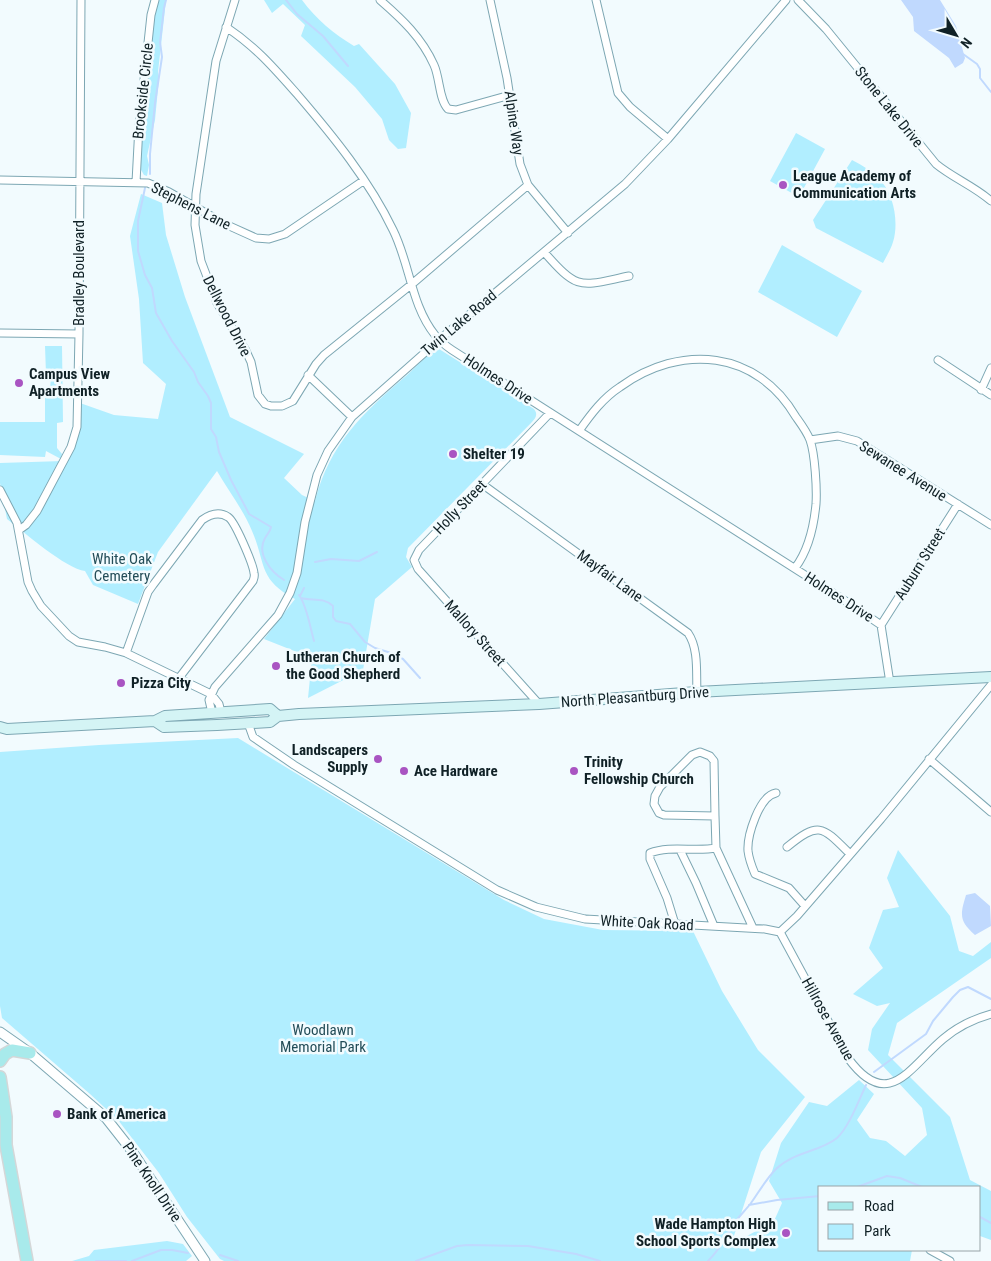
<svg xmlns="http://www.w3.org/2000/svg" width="991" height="1261" viewBox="0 0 991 1261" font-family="'Roboto Condensed',sans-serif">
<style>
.green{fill:#b1eeff}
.water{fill:#c0d9fe}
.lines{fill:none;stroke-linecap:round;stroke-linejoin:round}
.stream{stroke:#c0d9fe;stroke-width:2}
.minor-casing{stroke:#7da7b3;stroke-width:9}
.tertiary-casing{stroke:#7da7b3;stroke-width:11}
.secondary-casing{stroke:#7da7b3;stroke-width:12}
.primary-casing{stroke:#d4d7d8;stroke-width:14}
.minor{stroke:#fff;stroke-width:7}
.tertiary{stroke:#fff;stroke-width:9}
.secondary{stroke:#d4f4f5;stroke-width:10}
.primary{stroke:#a8eaeb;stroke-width:11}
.poi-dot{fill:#a954c2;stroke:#f2fbfe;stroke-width:2}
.labels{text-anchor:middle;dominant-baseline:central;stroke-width:5;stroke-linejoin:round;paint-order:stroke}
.street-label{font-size:15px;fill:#102126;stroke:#f2fbfe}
.poi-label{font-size:15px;font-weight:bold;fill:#102126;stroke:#f2fbfe;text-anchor:start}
.park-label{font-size:15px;fill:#234d58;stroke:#f2fbfe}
</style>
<rect width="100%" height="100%" fill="#f2fbfe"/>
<path class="green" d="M 158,0 L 166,0 L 158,72 L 159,78 L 155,120 L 147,156 L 149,165 L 147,176 L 144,175 L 140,168 L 142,120 L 153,21 Z
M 264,0 L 302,0 C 316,19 334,34 354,46 L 359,44 L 395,84 L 411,113 L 406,148 L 398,149 L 389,140 L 382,119 L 355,87 L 301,36 L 305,25 L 283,4 L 272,13 Z
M 796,133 L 825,149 L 799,197 L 770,181 Z
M 852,160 C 862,165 872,171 880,180 C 894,194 899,223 893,242 C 891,249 886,257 883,263 L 816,228 L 813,220 Z
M 141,194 L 162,203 L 166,235 L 185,297 L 230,417 L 304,454 L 284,478 L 302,495 L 315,501 C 330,443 363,413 406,376 C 416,367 427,354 439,349 L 534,409 C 538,414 536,418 532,422 L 408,548 L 406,557 L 412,567 L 375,599 L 363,670 L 308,698 L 312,658 L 264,639 L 295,599 C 258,580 266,563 252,531 C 244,511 228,490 217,471 L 158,552 L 138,604 L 93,585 L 85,571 C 66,569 24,532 7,519 L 0,483 L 0,463 L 63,461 L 80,403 L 114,415 L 158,419 L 166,384 L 143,363 L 139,299 L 130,236 Z
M 782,245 L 862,291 L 837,337 L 758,292 Z
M 45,346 L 62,346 L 63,422 L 57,423 L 57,448 L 62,454 L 61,459 L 46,451 L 45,457 L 0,455 L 0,422 L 45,422 L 45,392 L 50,392 L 51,375 L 46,374 Z
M 238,738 L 504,900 L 544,919 L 603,930 L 693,931 L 722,991 L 758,1050 L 805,1097 L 761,1152 L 731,1245 L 774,1221 L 782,1203 L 769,1181 L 781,1143 L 809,1102 L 827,1106 L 859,1080 L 874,1094 L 857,1120 L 870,1138 L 886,1141 L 905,1156 L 927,1135 L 922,1108 L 868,1050 L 872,1029 L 890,1003 L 877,1006 L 853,994 L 883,968 L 869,948 L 883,910 L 899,907 L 887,878 L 898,850 L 950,916 L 959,951 L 973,956 L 991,942 L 991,958 L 897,1023 L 888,1055 L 950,1117 L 970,1180 L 991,1191 L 991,1240 L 980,1236 L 980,1187 L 820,1187 L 820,1250 L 912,1250 L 910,1261 L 224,1261 L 220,1259 L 187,1217 L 159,1173 L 118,1120 L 90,1094 L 2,1018 L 0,1006 L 0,752 L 99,745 Z
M 167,1241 L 183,1244 L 192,1256 L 186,1261 L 72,1261 L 89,1256 L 94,1250 Z"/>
<path class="water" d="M 901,0 L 940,0 L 956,26 L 965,58 L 963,63 L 955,68 L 949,58 L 914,31 L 913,17 Z
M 975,893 L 990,906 L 991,926 L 975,935 C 959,921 960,915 966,895 Z"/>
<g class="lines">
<path class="stream" d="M 286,0 L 297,14 L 323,36 L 348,66
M 963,54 L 977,64 L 980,69 L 980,78 L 991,92
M 150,174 L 150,154 L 155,103 L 162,57 L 160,42 L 164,8 L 166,0
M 145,188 L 138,221 L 138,251 L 145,275 L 152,288 L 156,313 L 172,341 L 194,372 L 198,382 L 208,396 L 211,403 L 211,429 L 216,437 L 219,452 L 231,480 L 246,508 L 249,514 L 271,527 C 270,532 268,533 265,538 C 256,554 271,572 284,580
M 315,562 L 331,559 L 359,561 L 377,552
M 299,595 C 307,606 310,627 314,641
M 300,596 L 304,588
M 301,598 C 312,601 324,597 333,606 L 333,617 L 336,621 L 350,624 L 365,642 L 375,648 L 388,652 L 403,659 L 420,678
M 874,1072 L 926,1034 L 933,1021 L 953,997 L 960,990 L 968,987 L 991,999
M 857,1187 L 887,1176 L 900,1178 L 922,1187
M 749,1205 L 777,1200 L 820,1196
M 980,1217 L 991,1223
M 220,1255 L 238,1261
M 96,1261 L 126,1261
M 132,1261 L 161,1250 L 172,1250 L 188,1253
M 416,1261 L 457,1246 L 468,1245 L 528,1246 L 576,1254 L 600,1261
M 708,1261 C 720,1249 724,1240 732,1227 C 737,1218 745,1211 751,1203 C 759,1192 766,1179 776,1169 C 795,1151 820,1152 837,1138 C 849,1127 859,1100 866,1085"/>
<g class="minor-casing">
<path id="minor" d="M 235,0 L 216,61 L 196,194 L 195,225 L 201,261 L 217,303 L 245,349 L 251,362 L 258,395 L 265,404 L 271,406 L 282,406 L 293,401 L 316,364 L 324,355 L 412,284 L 528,185
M 380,0 C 402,19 422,38 434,65 C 440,78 439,100 448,109 L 456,110 L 510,95
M 490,0 L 507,78 L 520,164 L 528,185 L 568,233
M 596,0 L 618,93 L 630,107 L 668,139
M 798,0 L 826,29 L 936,164 C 953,178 974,186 991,201
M 226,27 C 256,47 273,67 297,94 C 333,136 369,180 393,230 C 410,264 411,305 435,335 C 440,341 446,346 452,350 L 841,598 L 881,625
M 0,180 L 148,183 L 169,192 L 225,224 L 256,238 L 269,239 L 285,234 L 363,181
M 136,182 L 139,126 L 151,15 L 155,0
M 544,252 C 579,292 580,286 629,276
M 0,333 L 79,334
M 938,360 L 991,395
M 308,375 L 352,417
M 981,390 L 991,368
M 579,431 C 591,414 603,398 620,387 C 681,343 757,350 796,417 C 801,424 807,432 810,440 C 815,454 817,489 816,504 C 814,525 808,551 795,568
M 810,440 L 838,436 L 857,441 L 991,525
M 482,484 L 688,633 C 699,649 696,673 697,692
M 0,490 L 17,523 L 28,582 L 32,591 L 41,606 L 69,636 L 78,642 L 105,647 L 126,653 L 211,694 L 219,704 L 221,712
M 19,530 L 26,525 L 37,511 L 71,447 L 77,427 L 79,334 L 81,0
M 126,653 L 148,592 L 153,585 L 202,520 C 209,515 219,511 228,517 C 235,521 253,564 254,573 C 255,576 254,578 253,581 L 179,678
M 890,683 L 881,625 L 958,504
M 539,704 L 418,569 L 414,560 L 419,550 L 550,413
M 212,713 L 209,700 L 215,687 L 278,615 L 290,593 L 297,573 L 305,522 L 317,475 L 328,451 L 352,417 L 439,340 L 625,184 L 668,139 L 786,0
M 248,723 L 253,737 L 294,765 L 497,890 L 536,907 L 585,919 L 765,929 L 780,932 L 797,916 L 881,819 L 991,685
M 700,752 L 710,756 L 714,761 L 715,816 L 664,815 L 659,813 L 654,804 L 655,796 L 660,787 L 692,755 Z
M 929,759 L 991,812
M 776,793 C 759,796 747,836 748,851 C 749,859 752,867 755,874 L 789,888 L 805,906
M 715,816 L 716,848 L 753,928
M 787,847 C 819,821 822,826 850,854
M 680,850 L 696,883 L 714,926
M 675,924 L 667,898 L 650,859 L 650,853 C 670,845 695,852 716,848
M 780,932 L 848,1058 C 888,1113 910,1067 943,1039 C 957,1027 973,1019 991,1014
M 930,1250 L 950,1261"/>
</g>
<g class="tertiary-casing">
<path id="tertiary" d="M 0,1032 L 30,1053 L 106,1118 L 132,1151 L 205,1261"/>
</g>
<g class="secondary-casing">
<path id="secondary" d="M 155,721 L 164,727 L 217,725 L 270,722 L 278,716 L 299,714 L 539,704 L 697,692 L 991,677
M 0,727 L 7,729 L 155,721 L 165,716 L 270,709 L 278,716"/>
</g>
<g class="primary-casing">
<path id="primary" d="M 0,1061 L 5,1054 L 12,1050 L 30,1053
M 0,1077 L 6,1117 L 6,1145 L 27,1261"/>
</g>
<use href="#minor" class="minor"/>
<use href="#tertiary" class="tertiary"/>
<use href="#secondary" class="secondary"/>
<use href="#primary" class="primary"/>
</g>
<g class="poi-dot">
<circle cx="783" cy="185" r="5"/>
<circle cx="19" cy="383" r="5"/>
<circle cx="453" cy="454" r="5"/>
<circle cx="276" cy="666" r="5"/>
<circle cx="121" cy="683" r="5"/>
<circle cx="378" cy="759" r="5"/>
<circle cx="404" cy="771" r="5"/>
<circle cx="574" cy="771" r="5"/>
<circle cx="57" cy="1114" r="5"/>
<circle cx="786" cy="1233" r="5"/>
</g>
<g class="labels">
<g class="street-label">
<text transform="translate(143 91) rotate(-84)">Brookside Circle</text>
<text transform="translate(889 107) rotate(51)">Stone Lake Drive</text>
<text transform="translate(514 123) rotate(82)">Alpine Way</text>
<text transform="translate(191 206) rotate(27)">Stephens Lane</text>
<text transform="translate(79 273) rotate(-90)">Bradley Boulevard</text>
<text transform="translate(227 316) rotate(63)">Dellwood Drive</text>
<text transform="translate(459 323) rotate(-40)">Twin Lake Road</text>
<text transform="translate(498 379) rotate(33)">Holmes Drive</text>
<text transform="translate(903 471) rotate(32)">Sewanee Avenue</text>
<text transform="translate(460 507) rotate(-46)">Holly Street</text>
<text transform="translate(920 564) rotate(-58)">Auburn Street</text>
<text transform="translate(610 576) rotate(36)">Mayfair Lane</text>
<text transform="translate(839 597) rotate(33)">Holmes Drive</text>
<text transform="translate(475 633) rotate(48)">Mallory Street</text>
<text transform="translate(635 697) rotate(-4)">North Pleasantburg Drive</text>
<text transform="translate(647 923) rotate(3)">White Oak Road</text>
<text transform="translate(828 1019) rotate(61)">Hillrose Avenue</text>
<text transform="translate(152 1182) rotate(56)">Pine Knoll Drive</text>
</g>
<g class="poi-label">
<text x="793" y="176">League Academy of<tspan x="793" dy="17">Communication Arts</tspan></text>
<text x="29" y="374">Campus View<tspan x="29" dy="17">Apartments</tspan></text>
<text x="463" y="454">Shelter 19</text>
<text x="286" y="657">Lutheran Church of<tspan x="286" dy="17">the Good Shepherd</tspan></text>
<text x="131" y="683">Pizza City</text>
<text x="368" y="750" text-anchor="end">Landscapers<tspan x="368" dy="17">Supply</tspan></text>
<text x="584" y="762">Trinity<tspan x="584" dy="17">Fellowship Church</tspan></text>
<text x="414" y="771">Ace Hardware</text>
<text x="67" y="1114">Bank of America</text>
<text x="776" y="1224" text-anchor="end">Wade Hampton High<tspan x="776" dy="17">School Sports Complex</tspan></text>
</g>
<g class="park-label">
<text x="122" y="559">White Oak<tspan x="122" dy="17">Cemetery</tspan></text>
<text x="323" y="1030">Woodlawn<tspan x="323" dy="17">Memorial Park</tspan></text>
</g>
</g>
<rect x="818" y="1186" width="162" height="65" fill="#f2fbfe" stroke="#98a4a8"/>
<rect x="828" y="1202" width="25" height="8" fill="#a8eaeb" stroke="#98a4a8"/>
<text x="864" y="1211" font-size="15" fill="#102126">Road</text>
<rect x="828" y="1224" width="25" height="15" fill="#b1eeff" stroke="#98a4a8"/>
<text x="864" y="1236" font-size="15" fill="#102126">Park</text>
<g transform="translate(956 35) rotate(128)" stroke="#f2fbfe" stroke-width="4" paint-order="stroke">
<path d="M0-4L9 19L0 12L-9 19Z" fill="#102126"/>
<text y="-8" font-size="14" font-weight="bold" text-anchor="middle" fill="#102126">N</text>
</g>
</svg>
